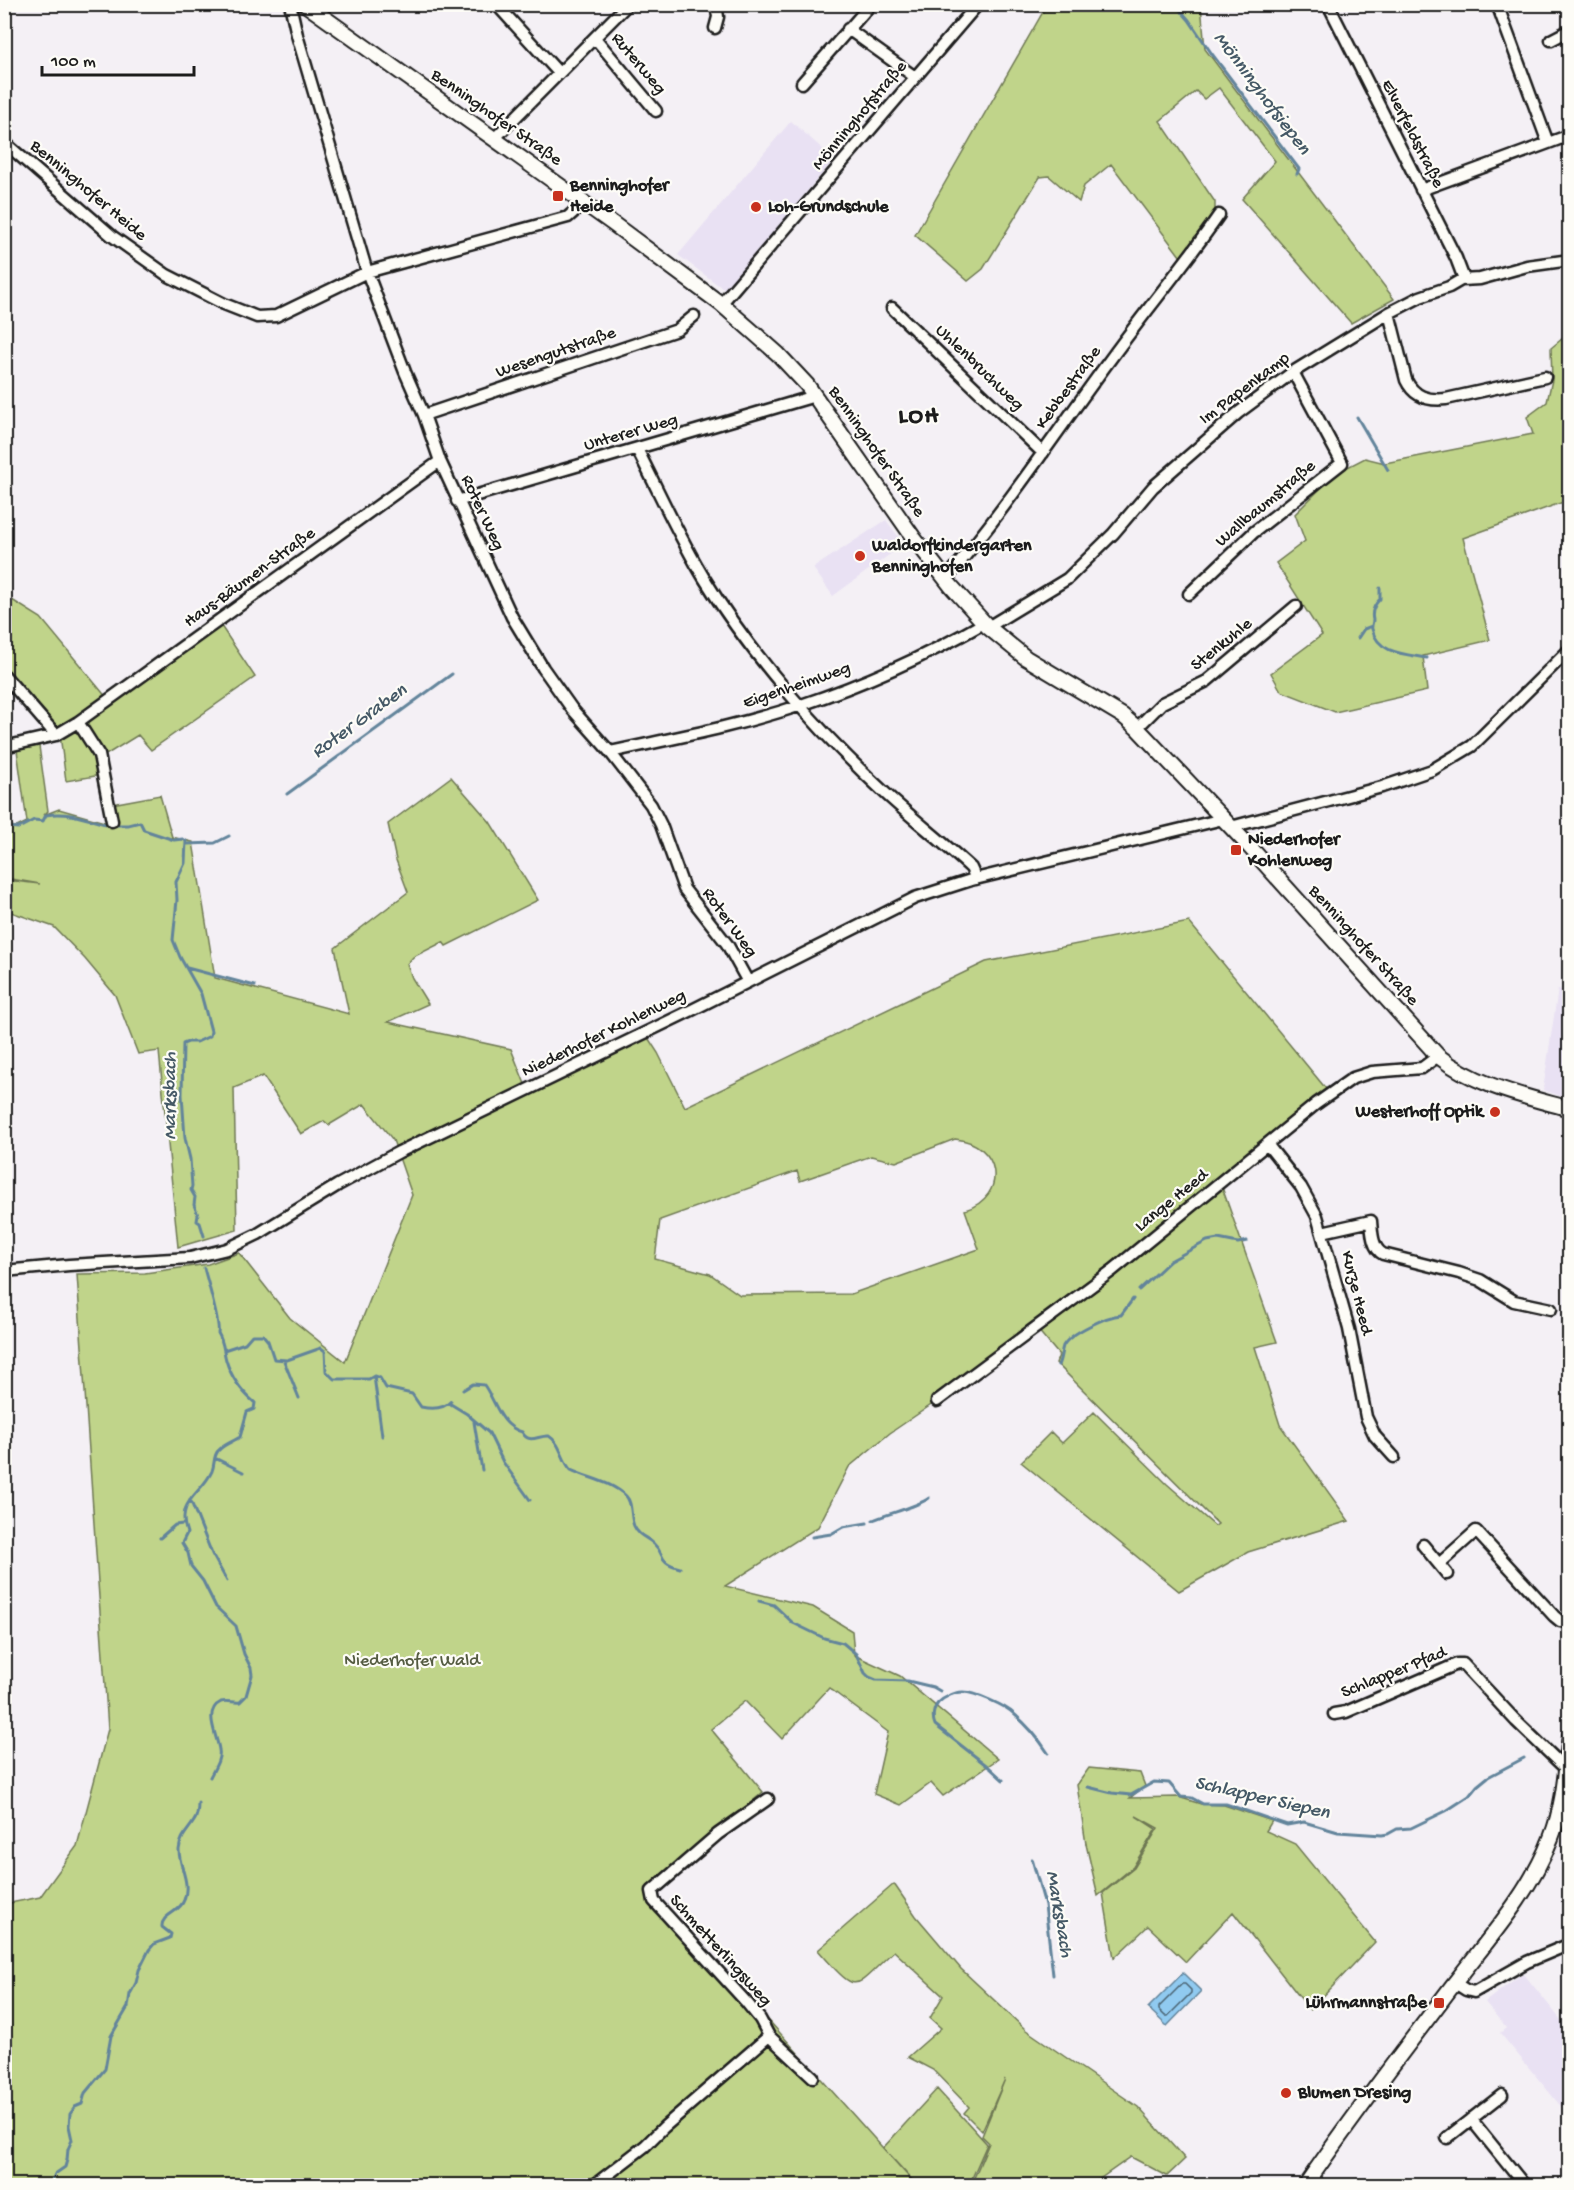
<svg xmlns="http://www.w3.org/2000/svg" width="1574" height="2190" viewBox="0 0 1574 2190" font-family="'Gochi Hand',sans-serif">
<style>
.built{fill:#e9e1f3}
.green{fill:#c0d48a;stroke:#6e7853;stroke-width:1.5;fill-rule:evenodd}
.water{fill:#90caf0;stroke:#62849b;stroke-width:1.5}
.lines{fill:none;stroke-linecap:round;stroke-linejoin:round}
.shore{stroke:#4a6271;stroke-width:1.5}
.stream{stroke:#62849b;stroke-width:3}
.minor-casing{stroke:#1c1c1c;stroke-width:15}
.major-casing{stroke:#1c1c1c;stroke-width:18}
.minor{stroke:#fdfcf7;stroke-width:10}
.major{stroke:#fdfcf7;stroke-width:14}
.poi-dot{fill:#c8321e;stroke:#fdfcf7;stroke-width:2}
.labels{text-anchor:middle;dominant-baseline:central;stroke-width:4.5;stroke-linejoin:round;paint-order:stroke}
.street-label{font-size:18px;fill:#1c1c1c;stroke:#fdfcf7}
.poi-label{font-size:18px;font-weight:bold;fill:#1c1c1c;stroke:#fdfcf7;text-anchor:start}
.park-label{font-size:18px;fill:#555c42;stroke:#fdfcf7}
.water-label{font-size:20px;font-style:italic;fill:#455966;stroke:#fdfcf7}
.district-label{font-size:24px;font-weight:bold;letter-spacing:1.5px;fill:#1c1c1c;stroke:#fdfcf7}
</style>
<rect width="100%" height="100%" fill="#f4f0f5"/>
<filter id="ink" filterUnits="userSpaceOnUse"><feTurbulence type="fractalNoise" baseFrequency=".0167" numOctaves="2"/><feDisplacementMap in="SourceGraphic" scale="12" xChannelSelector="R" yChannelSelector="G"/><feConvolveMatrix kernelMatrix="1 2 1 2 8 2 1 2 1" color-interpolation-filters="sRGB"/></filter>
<g filter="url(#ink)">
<path class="built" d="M 791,121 L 834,159 L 725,290 L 678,255 Z
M 886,520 L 904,544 L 833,596 L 813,568 Z
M 1558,989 L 1569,991 L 1569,1099 L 1543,1090 Z
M 1523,1973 L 1569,2030 L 1569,2116 L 1500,2033 L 1506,2028 L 1485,2002 Z"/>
<path class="green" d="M 1047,5 L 1201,5 L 1205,49 L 1394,299 L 1351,323 L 1242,199 L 1275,161 L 1219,88 L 1204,99 L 1196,91 L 1160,121 L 1215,202 L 1215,216 L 1183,260 L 1111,164 L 1084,186 L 1079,202 L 1049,176 L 1040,177 L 983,269 L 968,281 L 915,235 Z
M 1569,333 L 1569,500 L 1463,538 L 1490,640 L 1423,656 L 1427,691 L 1335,712 L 1281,691 L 1271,673 L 1322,635 L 1276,563 L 1305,541 L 1295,514 L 1336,473 L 1365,458 L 1385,463 L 1533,434 L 1527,417 L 1547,402 L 1552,380 L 1551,348 Z
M 4,595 L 41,618 L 112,704 L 162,669 L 161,665 L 219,623 L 255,677 L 151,750 L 138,735 L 104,756 L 101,775 L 66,781 L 59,727 L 50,725 L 5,673 Z
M 39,746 L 48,811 L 44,815 L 59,809 L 108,823 L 112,804 L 160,795 L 172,837 L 193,842 L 215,978 L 349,1014 L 335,948 L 408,892 L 396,860 L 388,824 L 451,777 L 490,822 L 538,900 L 446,946 L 443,942 L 413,957 L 407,964 L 412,978 L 428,1004 L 388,1022 L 511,1049 L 527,1089 L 645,1033 L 658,1053 L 685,1107 L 986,962 L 1189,922 L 1327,1090 L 1218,1176 L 1277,1342 L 1255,1347 L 1280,1425 L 1349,1521 L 1248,1552 L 1179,1591 L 1021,1462 L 1051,1432 L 1062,1443 L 1094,1412 L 1167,1484 L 1215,1526 L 1218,1524 L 1056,1363 L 1059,1355 L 1032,1323 L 937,1401 L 890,1433 L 849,1467 L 818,1527 L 725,1586 L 813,1607 L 852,1631 L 854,1655 L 900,1676 L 998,1759 L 943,1796 L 931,1783 L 901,1805 L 874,1794 L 888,1732 L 829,1688 L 782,1739 L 745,1701 L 711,1729 L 763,1792 L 652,1890 L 916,2185 L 5,2185 L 5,1904 L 40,1897 L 77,1846 L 108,1729 L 77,1274 L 145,1273 L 208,1264 L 239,1253 L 290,1318 L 345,1362 L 412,1195 L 393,1140 L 364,1104 L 329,1125 L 324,1121 L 301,1134 L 263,1076 L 234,1088 L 237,1230 L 178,1247 L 159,1051 L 138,1054 L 115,995 L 85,959 L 54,927 L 5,910 L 5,880 L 40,884 L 5,878 L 4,802 L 8,826 L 17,827 L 27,822 L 17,750 ZM 955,1139 C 1001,1143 1009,1196 965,1210 L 979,1249 L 851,1294 L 740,1295 L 710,1274 L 655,1259 L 660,1220 L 797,1171 L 800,1181 L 871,1156 L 896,1162 Z
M 1089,1768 L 1140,1773 L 1145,1786 L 1130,1798 L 1178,1797 L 1201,1804 L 1224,1805 L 1272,1821 L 1266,1831 L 1295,1844 L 1375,1942 L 1310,2010 L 1233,1912 L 1186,1962 L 1148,1926 L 1114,1958 L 1103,1893 L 1134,1868 L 1158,1828 L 1136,1816 L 1156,1829 L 1133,1867 L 1098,1896 L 1086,1844 L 1077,1785 Z
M 894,1884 L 916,1916 L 961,1969 L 1026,2030 L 1138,2107 L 1185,2159 L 1167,2176 L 1131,2157 L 1091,2185 L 971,2185 L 989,2143 L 982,2136 L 1005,2079 L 982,2131 L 964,2113 L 969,2107 L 933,2070 L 908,2057 L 941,2028 L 930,2018 L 943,1996 L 894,1951 C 852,1989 860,1998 818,1950 Z
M 937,2089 L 987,2144 L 969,2185 L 917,2185 L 883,2148 Z"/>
<path class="water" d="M 1183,1973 L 1201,1991 L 1167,2026 L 1148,2008 Z"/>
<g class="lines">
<path class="shore" d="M 1182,1984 L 1185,1984 L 1191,1990 L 1191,1993 L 1168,2016 L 1165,2016 L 1159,2010 L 1159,2007 Z"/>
<path class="stream" d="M 1175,4 L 1189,20 L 1212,54 L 1299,169 L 1297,174
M 1357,417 L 1388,470
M 1380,588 L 1380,599 C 1373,606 1371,612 1373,620 C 1373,623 1371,626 1372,629 C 1378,654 1405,654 1427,658
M 1358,638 L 1364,629 L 1372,626
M 287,794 L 452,674
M 117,825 L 128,825 L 140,822 L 144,830 L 174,840 L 183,839 L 186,841 L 185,863 L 176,882 L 177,900 L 173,940 L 180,957 L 201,994 L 211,1031 L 210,1036 L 197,1042 L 188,1042 L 183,1044 L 182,1095 L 185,1138 L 190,1159 L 192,1186 L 191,1190 L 195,1197 L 194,1205 L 198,1215 L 197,1221 L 200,1223 L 204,1236
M 4,827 L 19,828 L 34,820 L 43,821 L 46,815 C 68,811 87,819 108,825
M 187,844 L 215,843 L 229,836
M 187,968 L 255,986
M 204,1268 C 207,1280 221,1325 218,1333 C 224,1343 223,1349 226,1360 C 231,1377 242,1392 255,1403 L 254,1409 L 247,1412 L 240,1437 C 234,1441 225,1444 220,1449 C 213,1454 215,1464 212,1471 C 201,1495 175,1501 187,1533 L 182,1543 L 188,1553 L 191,1566 L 203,1581 L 216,1607 L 236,1626 L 244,1654 L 251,1668 L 252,1675 L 246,1696 L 240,1702 C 234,1703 227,1700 221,1702 C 202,1711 218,1737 219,1750 C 221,1759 214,1769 210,1777
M 1139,1290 L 1170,1261 L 1207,1241 L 1218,1239 L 1238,1243 L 1247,1241
M 224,1350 L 245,1343 L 252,1335 L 263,1335 L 268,1341 L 274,1359 L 287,1360 L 321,1348 L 325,1351 L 326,1371 L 334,1379 L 369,1379 L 374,1376 L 380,1378 L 386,1388 L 412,1394 L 421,1407 C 431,1409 444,1409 451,1401
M 284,1361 L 299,1398
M 1058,1365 C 1061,1359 1061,1352 1063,1346 C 1070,1333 1107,1316 1121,1315 L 1133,1299
M 374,1376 L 382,1436
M 463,1390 L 473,1384 L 484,1385 C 496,1402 500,1426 522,1432 C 529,1445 538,1435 549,1436 C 561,1443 562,1461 571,1470 C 590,1479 610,1481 626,1496 C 633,1503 630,1517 634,1526 C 639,1537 647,1537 654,1544 C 666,1555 657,1562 680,1568
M 449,1403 L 467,1414 L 489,1433 L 503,1462 L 530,1500
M 474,1422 L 482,1470
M 215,1458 L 243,1472
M 190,1499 L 212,1554 L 227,1581
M 873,1520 C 889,1513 917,1507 929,1498
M 812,1537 L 831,1534 L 843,1527 L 867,1523
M 160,1538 L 175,1525 L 183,1524
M 759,1601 L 774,1605 L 793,1623 L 824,1638 L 843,1643 L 856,1654 L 865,1673 L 869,1677 L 876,1680 L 908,1681 L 933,1687 L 940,1691
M 1003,1780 L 990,1768 L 935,1725 C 932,1718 933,1709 938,1703 C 944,1697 955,1692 963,1692 C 975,1692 1006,1706 1014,1714 C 1027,1725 1039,1739 1048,1753
M 1088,1787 L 1112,1793 L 1131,1795 L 1154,1782 L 1169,1783 L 1181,1797 L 1192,1798 L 1203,1804 L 1226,1804 L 1287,1825 L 1304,1822 L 1338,1832 L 1382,1835 L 1388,1834 L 1397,1829 L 1411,1828 L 1446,1811 L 1469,1796 L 1477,1786 L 1488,1777 L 1524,1758
M 1032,1859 L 1045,1905 L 1053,1975
M 50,2186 L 55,2174 L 65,2167 L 67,2160 L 68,2149 L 72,2140 L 69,2126 L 70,2114 L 75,2107 L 82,2104 L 85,2093 L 105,2069 L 111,2036 L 128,2007 L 130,1994 L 136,1983 L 139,1970 L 149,1950 L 154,1944 L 170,1938 L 171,1934 L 162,1927 C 161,1914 180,1913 184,1900 C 191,1882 179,1867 179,1850 C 180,1837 188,1831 194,1821 C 198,1816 198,1809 198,1803"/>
<g class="minor-casing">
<path id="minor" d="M 290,4 L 297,35 L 367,272 L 405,372 L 424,415 L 440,461 L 512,617 L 543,668 L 572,709 L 610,752 L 651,805 L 661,825 L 684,889 L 727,944 L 748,982
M 496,4 L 558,72
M 1328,4 L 1456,258 L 1464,279
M 1497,4 L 1548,143
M 715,28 L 718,17 L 716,4
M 848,29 L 915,77
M 595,38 L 656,111
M 1551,40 L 1570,30
M 802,83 L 871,4
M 494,139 L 628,4
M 4,142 L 112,236 L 167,275 L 224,304 L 257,317 L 276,316 L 367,272 L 568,217 L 584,203
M 1421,190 L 1570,135
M 721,304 L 978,4
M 892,308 L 1043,453
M 1389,313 L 1406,380 C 1414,397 1428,401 1446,399 L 1545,377
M 424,415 L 677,330 L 694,316
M 637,449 C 659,492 679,537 704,578 C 750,654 820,733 885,793 C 913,819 943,842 971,868 L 976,879
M 457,501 L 815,396
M 946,579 C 1006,509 1057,431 1112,357 C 1147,309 1185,264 1219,215
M 1189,594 L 1254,532 L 1342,463 L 1293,372
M 988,627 L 1067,579 L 1113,534 L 1153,487 L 1238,413 L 1293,372 L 1389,313 L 1420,297 L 1449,287 L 1461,280 L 1480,279 L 1527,266 L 1570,260
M 4,675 L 56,735
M 78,722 L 99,755 L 112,821
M 1137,728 L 1162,703 L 1207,681 L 1296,606
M 4,747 L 56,735 L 78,722 L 440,461
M 610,752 C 674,738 739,726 801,705 C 864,684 926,656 984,623
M 1231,827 L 1382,787 L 1432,770 L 1472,746 L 1570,649
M 1267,1144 L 1301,1187 L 1317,1216 L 1349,1329 L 1366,1417 L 1375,1436 L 1394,1457
M 1322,1232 L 1371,1221 C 1372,1232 1372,1248 1383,1254 L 1459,1273 L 1480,1280 L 1514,1301 L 1551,1309
M 4,1271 L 69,1265 L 190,1258 L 227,1249 L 258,1234 L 338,1185 L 399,1152 L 690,1011 L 915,898 L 971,880 L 1223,819
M 937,1401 L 1113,1270 L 1316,1104 L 1353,1078 L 1372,1072 L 1422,1068 L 1438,1056
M 1423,1545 L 1447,1574
M 1439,1564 L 1476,1531 L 1554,1616 L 1560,1621 L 1570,1623
M 1334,1714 L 1346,1712 L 1457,1664 L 1463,1664 L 1516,1721 L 1566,1769
M 768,1799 L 718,1834 L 652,1891 L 654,1901 L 747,2003 L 760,2019 L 769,2036 L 813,2077
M 1455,1983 L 1466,1990 L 1474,1992 L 1527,1962 L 1570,1944
M 1471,2119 L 1525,2186
M 1447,2138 L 1502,2095
M 593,2186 L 645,2146 L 664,2127 L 769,2036"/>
</g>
<g class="major-casing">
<path id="major" d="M 305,4 L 612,223 L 721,304 L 752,331 L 778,354 L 807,385 L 913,537 L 951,586 L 988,627 L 1026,658 L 1123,716 L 1137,728 L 1248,845 L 1438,1056 C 1476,1086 1524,1096 1570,1109
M 1305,2186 C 1352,2117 1403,2051 1453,1985 C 1489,1938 1530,1893 1551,1838 C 1564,1806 1566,1769 1570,1735"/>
</g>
<use href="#minor" class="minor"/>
<use href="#major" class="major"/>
</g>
</g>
<g class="poi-dot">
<rect x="552" y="190" width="12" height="12" rx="3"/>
<circle cx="756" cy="207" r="6"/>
<circle cx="860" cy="556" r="6"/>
<rect x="1230" y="844" width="12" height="12" rx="3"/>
<circle cx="1495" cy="1112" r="6"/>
<rect x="1433" y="1997" width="12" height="12" rx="3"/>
<circle cx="1286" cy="2093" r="6"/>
</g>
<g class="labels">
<g class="street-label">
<text transform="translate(638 64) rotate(50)">Ruterweg</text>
<text transform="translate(860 116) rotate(-50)">Mönninghofstraße</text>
<text transform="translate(496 118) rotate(35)">Benninghofer Straße</text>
<text transform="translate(1412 134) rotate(63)">Elverfeldstraße</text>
<text transform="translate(88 191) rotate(40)">Benninghofer Heide</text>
<text transform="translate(556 353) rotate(-19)">Wesengutstraße</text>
<text transform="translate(979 368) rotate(44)">Uhlenbruchweg</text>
<text transform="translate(1069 388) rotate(-54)">Kebbestraße</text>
<text transform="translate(1245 389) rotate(-37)">Im Papenkamp</text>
<text transform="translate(631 433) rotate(-16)">Unterer Weg</text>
<text transform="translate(876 452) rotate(55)">Benninghofer Straße</text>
<text transform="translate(1266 504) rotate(-40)">Wallbaumstraße</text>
<text transform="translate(482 513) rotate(65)">Roter Weg</text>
<text transform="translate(250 578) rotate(-36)">Haus-Bäumen-Straße</text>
<text transform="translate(1222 645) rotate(-39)">Stenkuhle</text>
<text transform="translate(797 686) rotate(-19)">Eigenheimweg</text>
<text transform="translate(729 923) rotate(54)">Roter Weg</text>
<text transform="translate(1363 946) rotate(48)">Benninghofer Straße</text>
<text transform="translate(604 1034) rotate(-26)">Niederhofer Kohlenweg</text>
<text transform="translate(1172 1201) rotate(-39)">Lange Heed</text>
<text transform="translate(1356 1293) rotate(76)">Kurze Heed</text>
<text transform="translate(1394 1673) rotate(-22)">Schlapper Pfad</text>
<text transform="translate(720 1951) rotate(48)">Schmetterlingsweg</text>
</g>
<g class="poi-label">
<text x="570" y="186">Benninghofer<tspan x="570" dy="21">Heide</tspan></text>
<text x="768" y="207">Loh-Grundschule</text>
<text x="872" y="546">Waldorfkindergarten<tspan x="872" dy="21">Benninghofen</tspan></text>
<text x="1248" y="840">Niederhofer<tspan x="1248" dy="21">Kohlenweg</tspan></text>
<text x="1483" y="1112" text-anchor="end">Westerhoff Optik</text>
<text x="1427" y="2003" text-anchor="end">Lührmannstraße</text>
<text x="1298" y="2093">Blumen Dresing</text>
</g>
<g class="park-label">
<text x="412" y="1661">Niederhofer Wald</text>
</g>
<g class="water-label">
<text transform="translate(1261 94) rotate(53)">Mönninghofsiepen</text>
<text transform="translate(360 722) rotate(-36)">Roter Graben</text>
<text transform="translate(171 1096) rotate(-90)">Marksbach</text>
<text transform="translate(1262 1799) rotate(13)">Schlapper Siepen</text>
<text transform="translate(1058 1914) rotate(80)">Marksbach</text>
</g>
<g class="district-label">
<text x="919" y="417">LOH</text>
</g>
</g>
<rect width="1574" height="2190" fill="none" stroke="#fdfcf7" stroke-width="24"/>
<rect x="12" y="12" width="1550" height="2166" fill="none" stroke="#1c1c1c" stroke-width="2" filter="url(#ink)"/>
<path d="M42 66v9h152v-9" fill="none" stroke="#1c1c1c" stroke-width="3"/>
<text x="51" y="66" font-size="18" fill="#1c1c1c" stroke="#fdfcf7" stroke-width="4.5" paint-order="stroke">100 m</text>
</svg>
